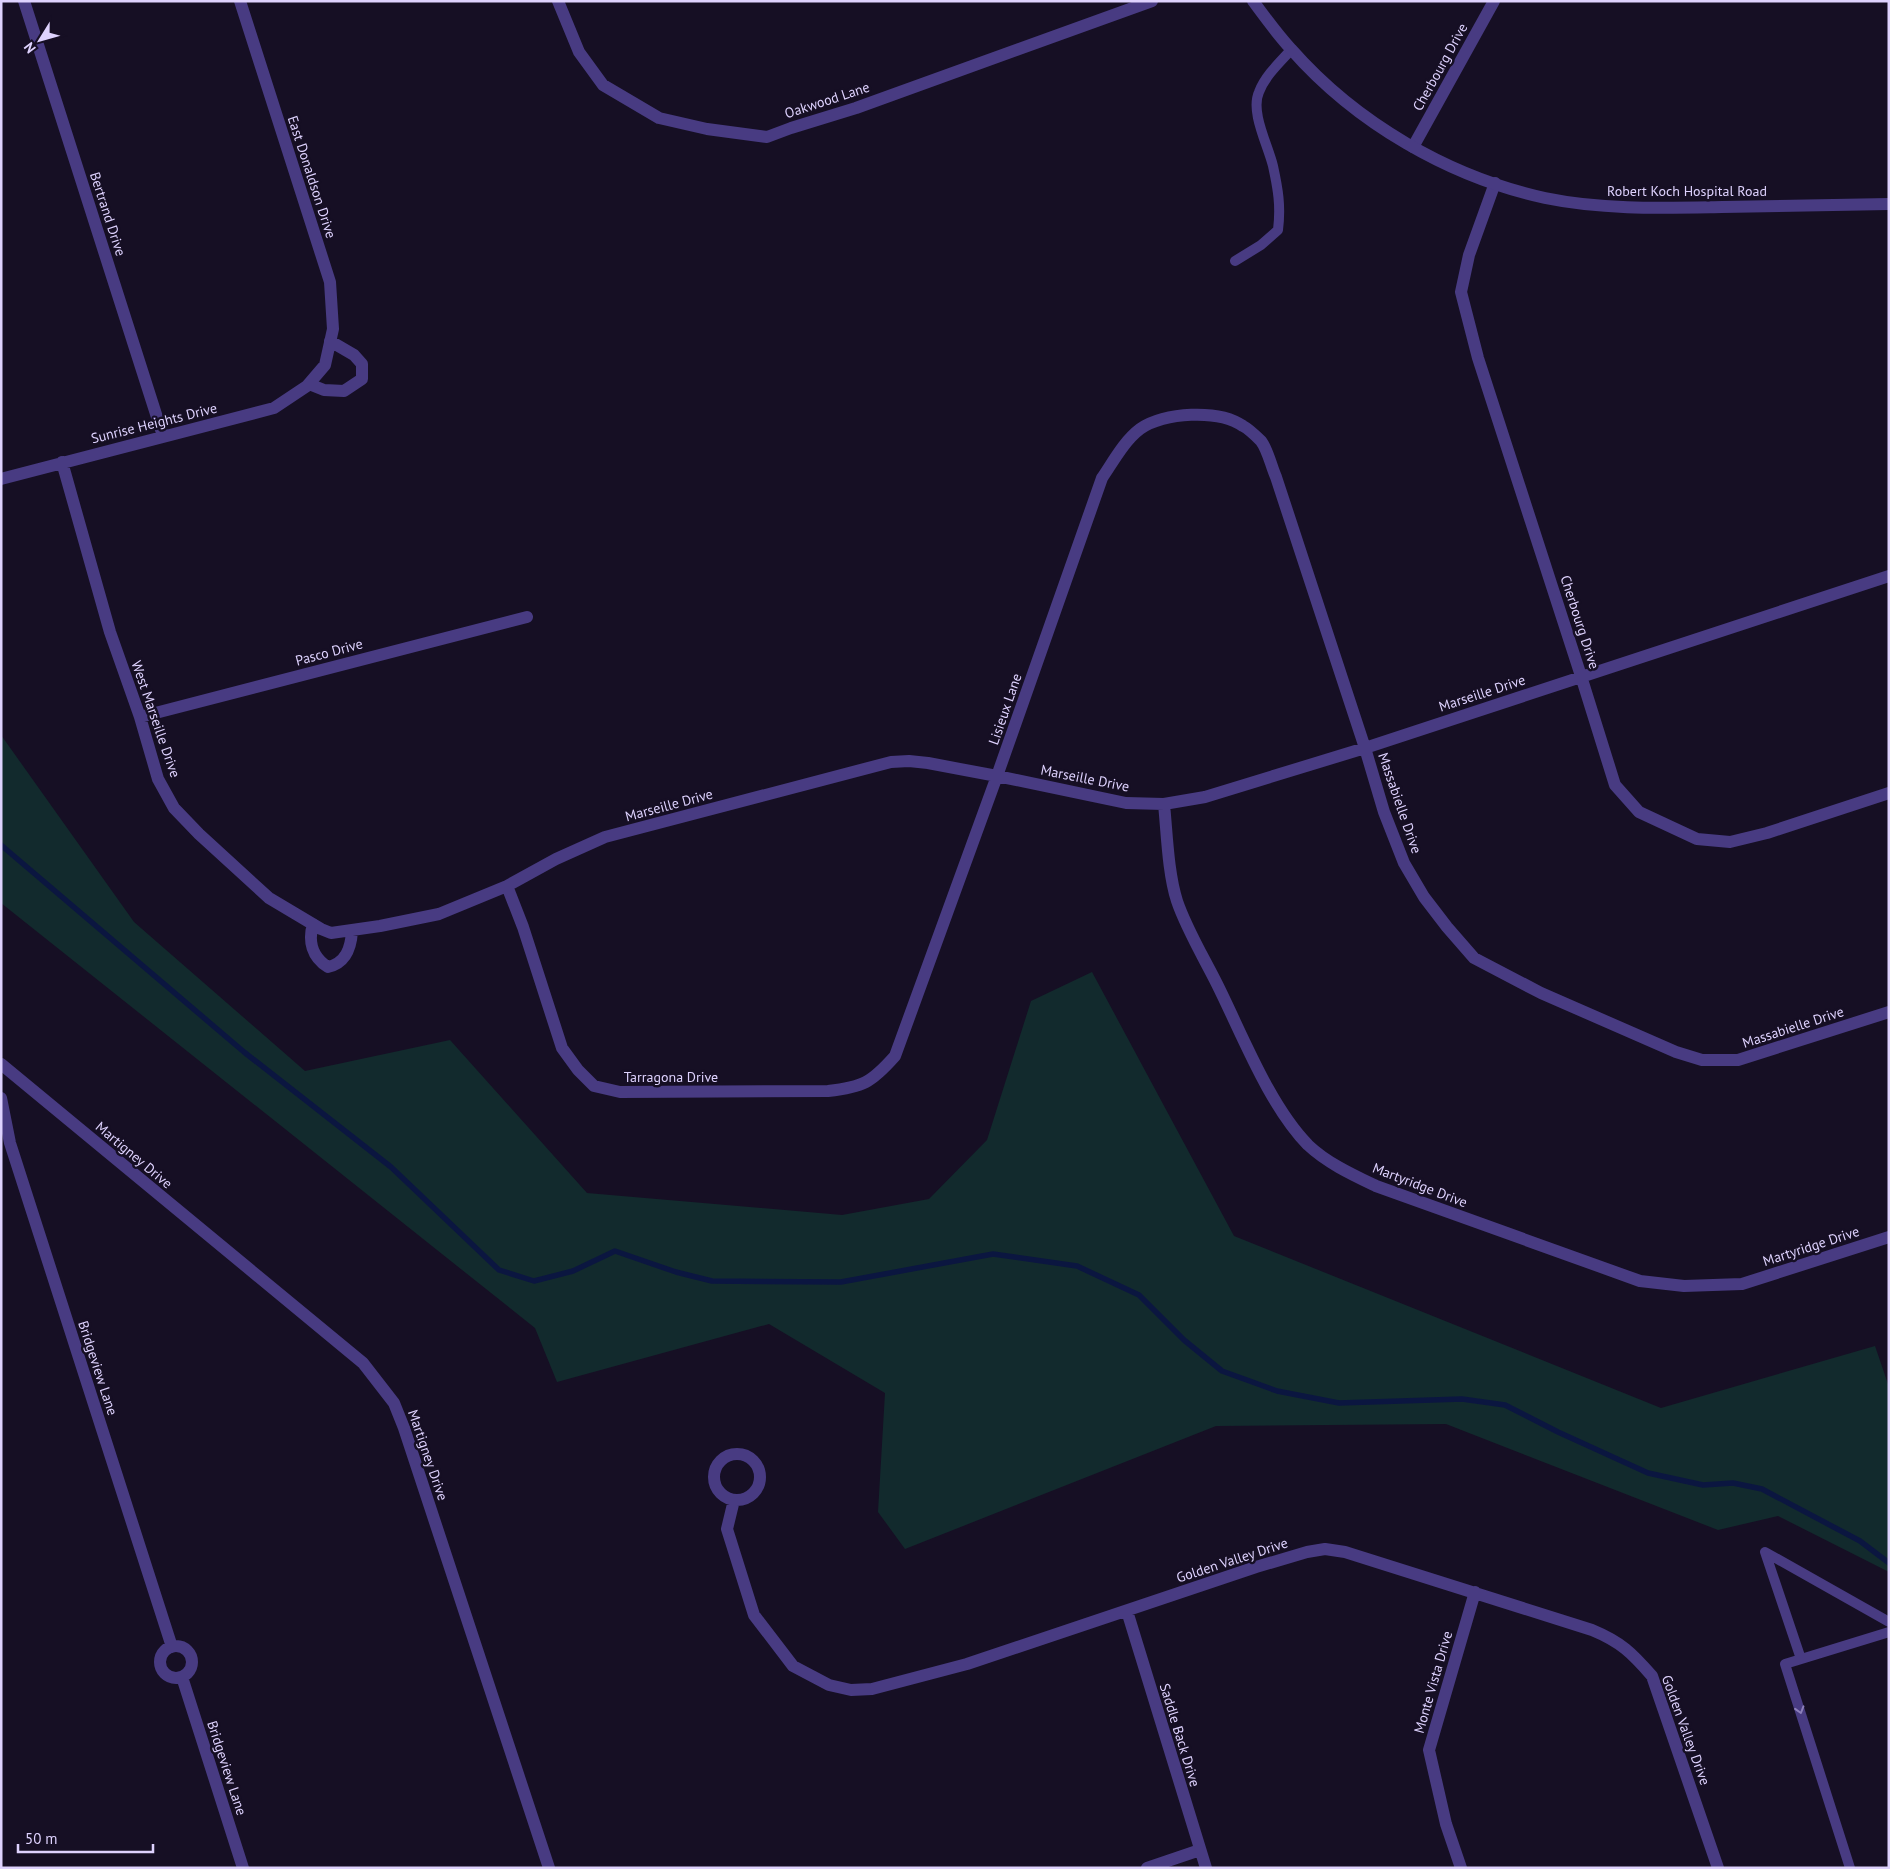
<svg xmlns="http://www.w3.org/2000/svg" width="1890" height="1869" viewBox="0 0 1890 1869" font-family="'PT Sans',sans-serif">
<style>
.green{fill:#122a2d}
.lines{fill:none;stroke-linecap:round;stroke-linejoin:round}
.stream{stroke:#0b1640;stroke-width:5.5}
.service{stroke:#483b82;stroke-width:10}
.minor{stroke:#483b82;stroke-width:12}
.tertiary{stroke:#483b82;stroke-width:12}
.oneway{stroke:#8c7fba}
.labels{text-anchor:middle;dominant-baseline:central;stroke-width:5;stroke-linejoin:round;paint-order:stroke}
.street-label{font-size:14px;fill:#ded2fe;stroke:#160f24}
</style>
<rect width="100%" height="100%" fill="#160f24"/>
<path class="green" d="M 1,735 L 134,922 L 305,1071 L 450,1040 L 587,1193 L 842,1215 L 929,1199 L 987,1140 L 1031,1001 L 1092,972 L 1234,1236 L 1661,1408 L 1875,1346 L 1889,1387 L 1889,1572 L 1778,1516 L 1718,1530 L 1446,1424 L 1216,1426 L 905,1549 L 878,1512 L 885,1393 L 769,1324 L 557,1382 L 535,1328 L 1,903 Z"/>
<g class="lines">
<path class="stream" d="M 1,845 L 244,1052 L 391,1167 L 499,1270 L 534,1281 L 573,1271 L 615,1251 L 676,1272 L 712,1281 L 841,1282 L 993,1254 L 1077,1266 L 1139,1295 L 1184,1340 L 1222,1371 L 1277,1391 L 1339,1403 L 1462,1399 L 1505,1405 L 1558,1432 L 1648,1473 L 1703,1485 L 1733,1483 L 1762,1489 L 1860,1541 L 1889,1563"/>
<path class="service" d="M 1235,261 L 1261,245 L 1278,230 C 1281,206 1278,189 1273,166 C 1268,145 1250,112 1259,92 C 1265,76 1280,62 1291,50
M 1801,1659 L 1765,1552 L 1889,1622
M 1850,1868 L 1785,1664 L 1889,1632"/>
<path class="minor" d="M 24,1 L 163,436
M 558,1 L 579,52 L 603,85 L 659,118 L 707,129 L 767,137 L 791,128 L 856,108 L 1152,1
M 1413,147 L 1494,1
M 1495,183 L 1469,255 L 1461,292 L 1478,358 L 1581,676 L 1615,785 L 1639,812 L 1697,839 L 1730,842 L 1767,833 L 1889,793
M 309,384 L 324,390 L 344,391 L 362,379 L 362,364 L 354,355 L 330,341
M 62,462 L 110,632 L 140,717 L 158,779 L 174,808 L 199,834 L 269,898 L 321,929 L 331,933 L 380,926 L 439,914 L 507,886 L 556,859 L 605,837 L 891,762 L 909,761 L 928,763 L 997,776 L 1126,803 L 1164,804 L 1205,797 L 1365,748 L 1889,576
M 1,479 L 274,408 L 307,386 L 325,365 L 333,329 L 330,282 L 240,1
M 140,717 L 527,617
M 1164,804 C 1167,834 1168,873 1177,901 C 1186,928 1204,958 1217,984 C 1242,1034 1269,1105 1308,1145 C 1327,1163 1353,1175 1376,1186 L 1640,1281 L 1684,1286 L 1742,1284 L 1889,1237
M 507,886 L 523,927 L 562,1048 L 578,1070 L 594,1086 L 620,1092 L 828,1091 C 863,1087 871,1083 895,1056 L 997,776 L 1102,478 C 1113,462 1124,441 1140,429 C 1163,412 1219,409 1243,426 C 1249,429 1256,436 1261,441 C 1268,450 1271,466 1276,477 L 1365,748 L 1384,812 L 1404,863 L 1424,897 L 1447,927 L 1474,958 L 1541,993 L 1676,1052 L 1702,1060 L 1738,1060 L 1889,1012
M 313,924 C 308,941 312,957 328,967 C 346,963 351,948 352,931
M 1,1064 L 363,1363 L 394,1403 L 404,1428 L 549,1868
M 1,1098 L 10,1143 L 172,1647
M714 1477a23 23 0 1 1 46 0a23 23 0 1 1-46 0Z
M 734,1500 L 727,1529 L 754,1615 L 793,1666 L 829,1685 L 851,1690 L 872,1689 L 967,1664 L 1256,1567 L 1307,1552 L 1325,1549 L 1345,1552 L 1592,1630 C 1621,1642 1632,1653 1652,1676 L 1718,1868
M 1127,1611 L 1206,1868
M160 1662a16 16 0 1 1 32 0a16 16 0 1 1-32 0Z
M 182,1677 L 243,1868
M 1147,1868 L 1200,1850
M 1461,1868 L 1446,1824 L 1429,1750 L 1475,1592"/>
<path class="tertiary" d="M 1253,1 C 1265,17 1277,34 1291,49 C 1356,123 1449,177 1545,198 C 1603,210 1663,208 1722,207 C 1778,206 1833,205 1889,204"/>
</g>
<defs><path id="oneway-chevron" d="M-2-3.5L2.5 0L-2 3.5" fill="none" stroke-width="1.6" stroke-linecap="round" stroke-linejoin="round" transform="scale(1.25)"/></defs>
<use class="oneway" href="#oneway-chevron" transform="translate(1800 1710) rotate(73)"/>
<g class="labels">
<g class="street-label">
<text transform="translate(1440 67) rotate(-61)">Cherbourg Drive</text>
<text transform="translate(827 100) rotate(-18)">Oakwood Lane</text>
<text transform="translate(312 177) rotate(72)">East Donaldson Drive</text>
<text x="1687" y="191">Robert Koch Hospital Road</text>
<text transform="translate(108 214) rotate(72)">Bertrand Drive</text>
<text transform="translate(154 423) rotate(-14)">Sunrise Heights Drive</text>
<text transform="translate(1580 622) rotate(72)">Cherbourg Drive</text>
<text transform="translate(329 652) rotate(-15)">Pasco Drive</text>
<text transform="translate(1482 693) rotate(-18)">Marseille Drive</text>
<text transform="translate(1005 709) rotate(-71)">Lisieux Lane</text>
<text transform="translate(156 719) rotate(71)">West Marseille Drive</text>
<text transform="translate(1085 778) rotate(11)">Marseille Drive</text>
<text transform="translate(1400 803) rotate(71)">Massabielle Drive</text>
<text transform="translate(669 805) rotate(-15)">Marseille Drive</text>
<text transform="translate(1793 1027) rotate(-18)">Massabielle Drive</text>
<text x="671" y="1077">Tarragona Drive</text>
<text transform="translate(134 1155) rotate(40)">Martigney Drive</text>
<text transform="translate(1420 1185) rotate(21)">Martyridge Drive</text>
<text transform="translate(1811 1246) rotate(-18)">Martyridge Drive</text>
<text transform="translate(98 1368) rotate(72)">Bridgeview Lane</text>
<text transform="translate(428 1455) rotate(71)">Martigney Drive</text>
<text transform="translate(1232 1560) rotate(-18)">Golden Valley Drive</text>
<text transform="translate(1433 1682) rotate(-74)">Monte Vista Drive</text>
<text transform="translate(1686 1730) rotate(70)">Golden Valley Drive</text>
<text transform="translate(1180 1735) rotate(73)">Saddle Back Drive</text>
<text transform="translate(227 1768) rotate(72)">Bridgeview Lane</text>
</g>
</g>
<rect width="1890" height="1869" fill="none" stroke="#ded2fe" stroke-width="5"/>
<g transform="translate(40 40) rotate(233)" stroke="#160f24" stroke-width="4" paint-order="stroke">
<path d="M0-4L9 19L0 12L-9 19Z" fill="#ded2fe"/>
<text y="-8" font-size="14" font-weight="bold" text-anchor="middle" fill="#ded2fe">N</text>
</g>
<path d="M18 1844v8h135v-8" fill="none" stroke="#ded2fe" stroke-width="2.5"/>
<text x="25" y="1844" font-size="15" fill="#ded2fe" stroke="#160f24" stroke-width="4" paint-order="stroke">50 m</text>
</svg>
